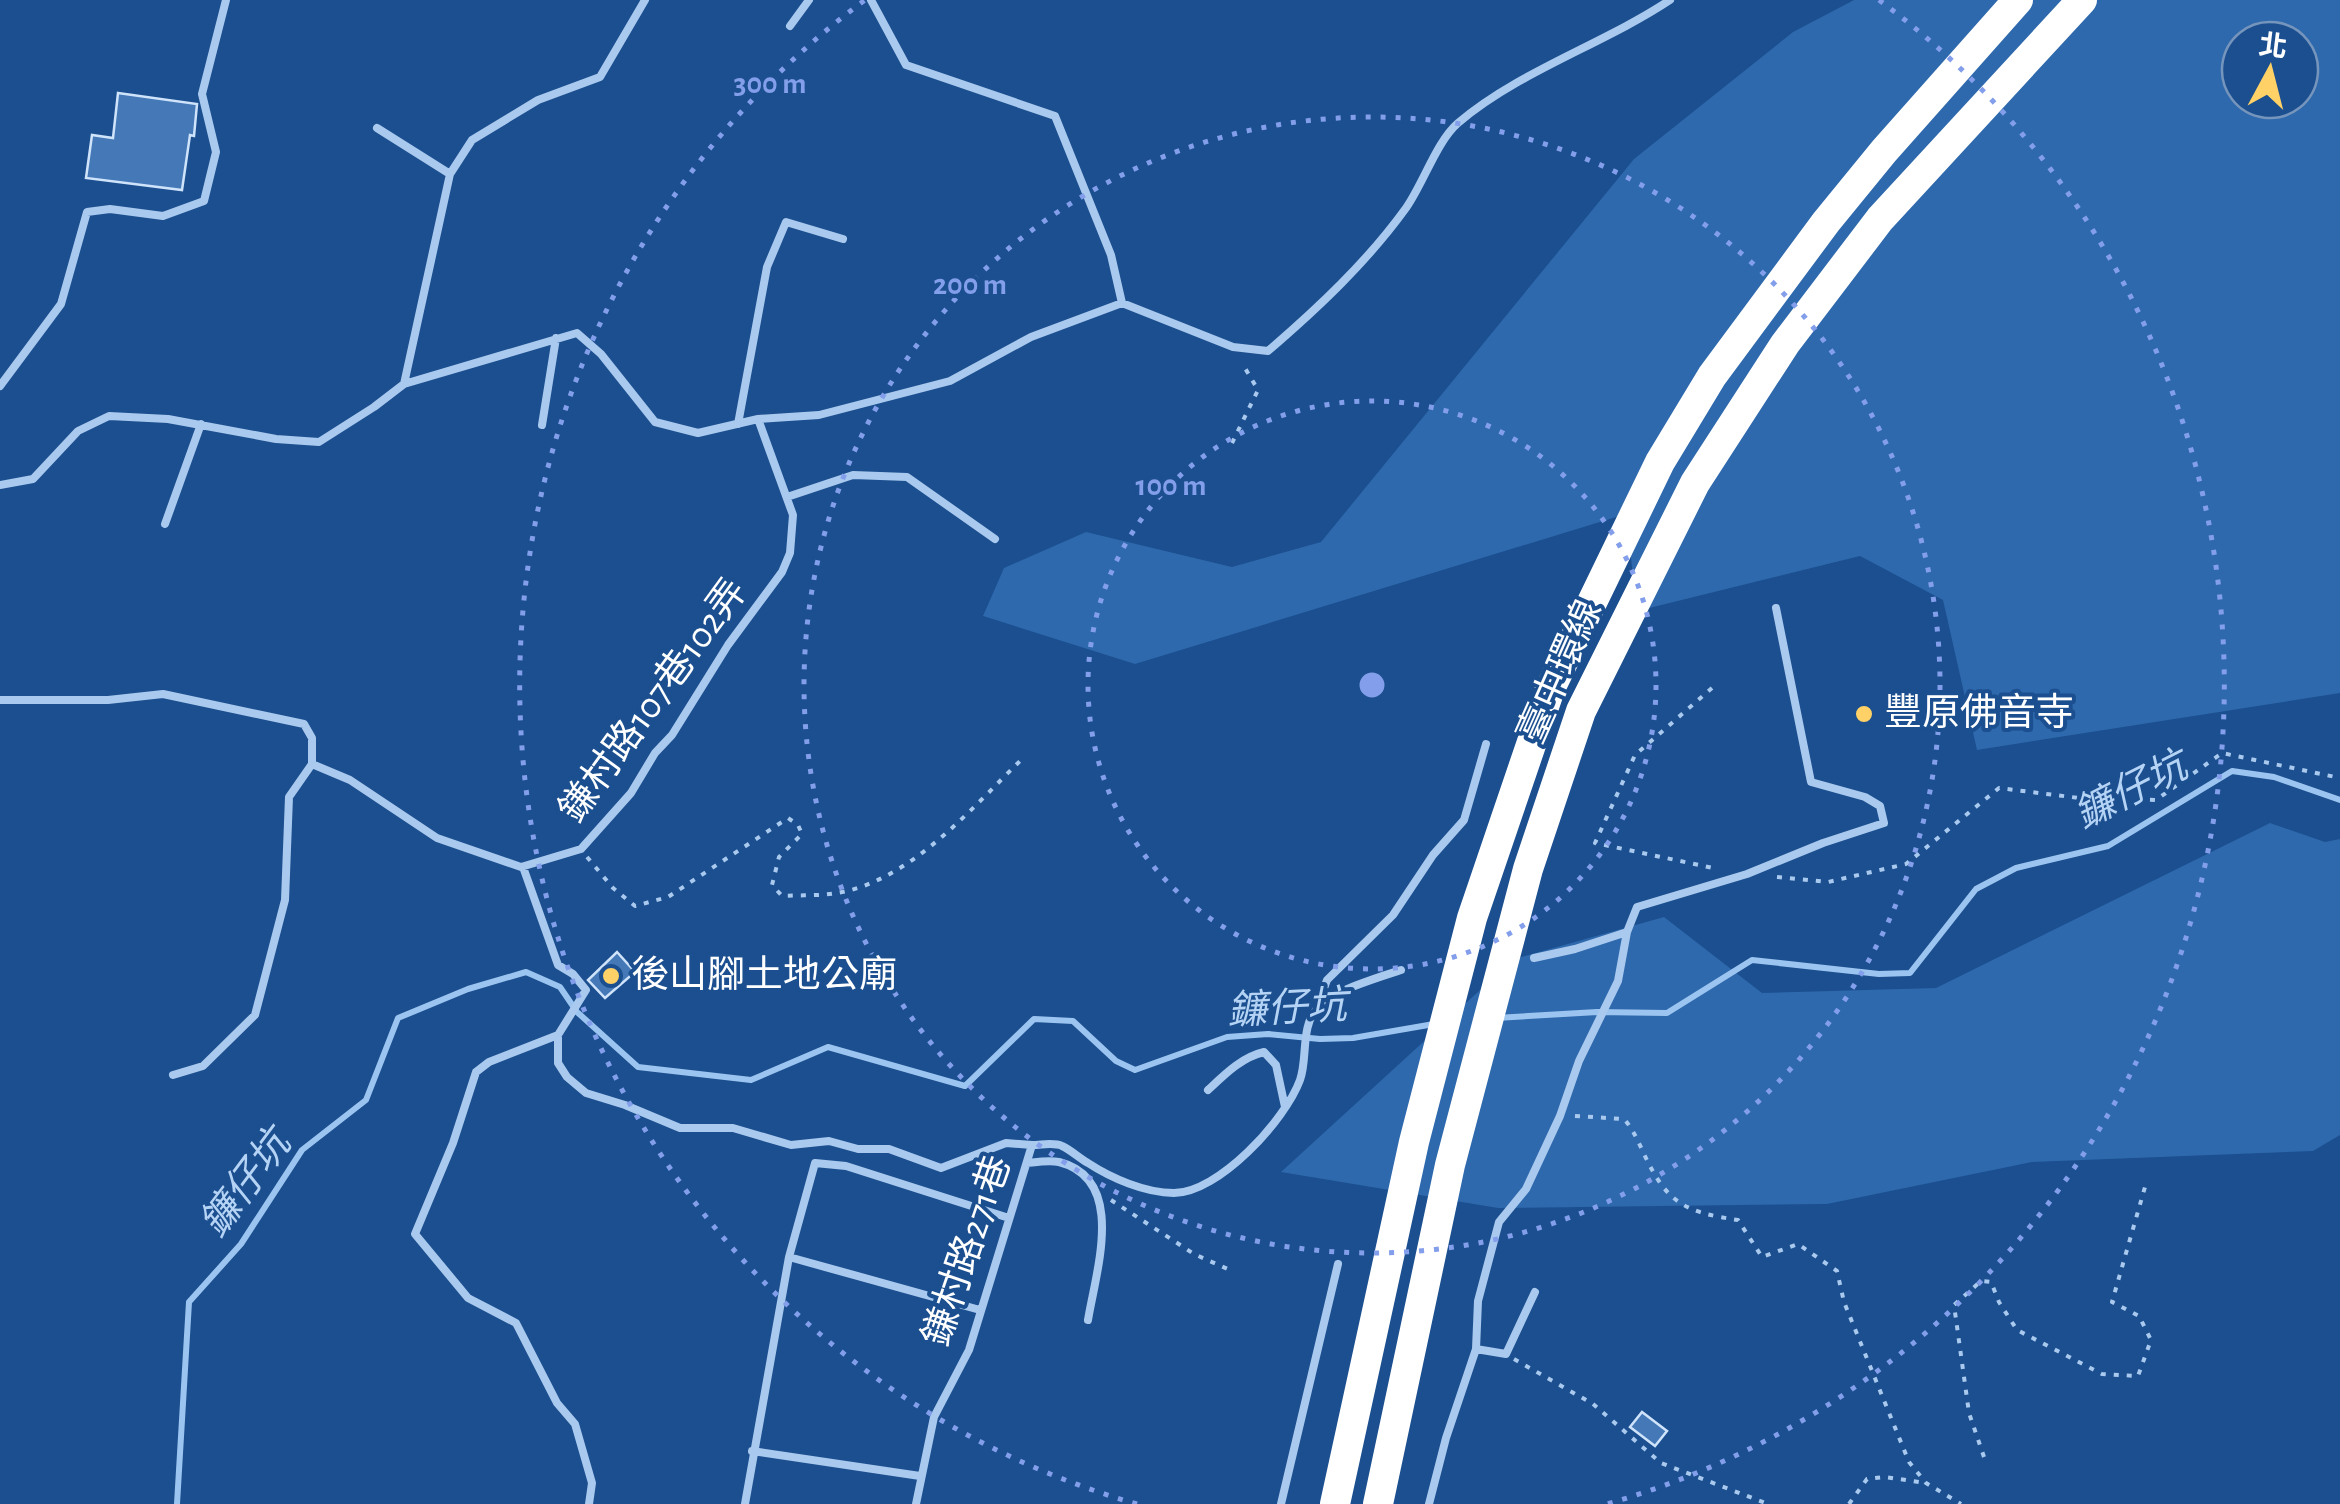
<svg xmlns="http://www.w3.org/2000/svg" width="2340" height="1504" viewBox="0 0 2340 1504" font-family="'Alegreya Sans','Noto Sans TC',sans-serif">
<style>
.green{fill:#2e69ad;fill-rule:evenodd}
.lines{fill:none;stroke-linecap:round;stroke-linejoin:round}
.stream{stroke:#9cc4f0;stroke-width:6}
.building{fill:#4478b7;stroke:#cfe3fa;stroke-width:2.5}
.path{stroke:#a9c9ee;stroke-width:4;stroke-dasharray:5 8;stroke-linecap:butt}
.lane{stroke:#a9c9ee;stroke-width:8}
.highway{stroke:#fff;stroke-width:30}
.ring{fill:none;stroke:#839eea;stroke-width:5;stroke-dasharray:5 10}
.poi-dot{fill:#ffd166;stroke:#1b4f8f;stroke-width:4}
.labels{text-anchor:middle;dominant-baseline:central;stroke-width:8;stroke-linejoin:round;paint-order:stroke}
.street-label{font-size:38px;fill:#fff;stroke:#1b4f8f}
.poi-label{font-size:38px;fill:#fff;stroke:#1b4f8f;text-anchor:start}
.water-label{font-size:40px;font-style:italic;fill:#b5d3f5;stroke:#1b4f8f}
.centre{fill:#839eea;stroke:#1b4f8f;stroke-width:5}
.ring-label{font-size:30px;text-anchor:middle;font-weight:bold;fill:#839eea;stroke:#1b4f8f;stroke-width:8;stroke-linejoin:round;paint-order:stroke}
</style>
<rect width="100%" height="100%" fill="#1b4f8f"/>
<path class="green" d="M 1854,0 L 2340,0 L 2340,693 L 1977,750 L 1943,600 L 1860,556 L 1637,611 L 1626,514 L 1135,664 L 983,616 L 1004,568 L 1086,532 L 1232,567 L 1321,542 L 1634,159 L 1793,32 ZM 2240,40 L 2300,40 L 2300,100 L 2240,100 Z
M 2270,823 L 2325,842 L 2340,839 L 2340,1135 L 2313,1151 L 2032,1162 L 1827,1204 L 1498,1208 L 1281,1172 L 1514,959 L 1664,917 L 1762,993 L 1936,988 Z"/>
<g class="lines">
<path class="stream" d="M 1496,1018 L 1597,1012 L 1667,1013 L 1752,960 L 1879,974 L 1910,973 L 1976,889 L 2016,868 L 2108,846 L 2232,771 L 2274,777 L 2340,800
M 177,1504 L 189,1302 L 241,1244 L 302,1150 L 366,1100 L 398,1018 L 468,989 L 526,972 L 560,987 L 577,1012 L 638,1067 L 751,1080 L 828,1047 L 965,1086 L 1034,1019 L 1073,1021 L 1116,1061 L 1135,1070 L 1227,1037 L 1268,1034 L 1320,1039 L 1353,1038 L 1434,1024"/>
</g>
<path class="building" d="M 118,93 L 197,104 L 194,136 L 190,135 L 182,190 L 86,178 L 92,135 L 113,138 Z
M 617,952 L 635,972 L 605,998 L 588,980 Z
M 1642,1412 L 1667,1431 L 1655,1446 L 1630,1427 Z"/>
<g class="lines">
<path class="path" d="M 1232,443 L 1258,390 L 1242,363
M 1712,688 L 1635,755 L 1595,843 L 1718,869
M 587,857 L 613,888 L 635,906 L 668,897 L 788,818 L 798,825 L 802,834 L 779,857 L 772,885 L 782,896 C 800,895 820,896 837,893 C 910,881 970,810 1020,761
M 1777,877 L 1828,882 L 1906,864 L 1999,788 L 2079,798 L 2156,800 L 2222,753 L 2340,778
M 1575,1116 L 1624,1119 C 1633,1129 1638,1141 1644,1154 C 1667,1203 1684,1212 1738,1220 L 1762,1257 L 1798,1244 L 1837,1271 L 1844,1302 L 1909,1462 L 1926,1483 L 1961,1504
M 1111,1200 L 1194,1254 L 1230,1270
M 1514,1359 L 1593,1404 L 1661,1463 L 1768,1504
M 1984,1457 L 1969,1413 L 1954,1305 L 1981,1281 L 1991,1282 L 1999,1302 L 2017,1330 L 2102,1374 L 2138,1376 L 2151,1340 L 2139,1316 L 2112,1302 L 2147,1180
M 1849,1504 L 1867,1479 L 1885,1477 L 1926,1483"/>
<path class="lane" d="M 871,0 L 906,65 L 1055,116 L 1111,255 L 1122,303
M 790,26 L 809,0
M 377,128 L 450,174
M 404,384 L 577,333 L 601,354 L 655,422 L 698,433 L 758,419 L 819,415 L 950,381 L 1031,337 L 1122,303 L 1233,347 L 1268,351 C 1318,308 1367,262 1406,208 C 1423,184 1437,141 1458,123 C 1519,71 1604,44 1670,0
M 0,386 L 61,304 L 87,212 L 110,209 L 163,216 L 204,201 L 216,152 L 202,94 L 226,0
M 738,424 L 767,267 L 786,222 L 843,239
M 542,425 L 556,338
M 0,485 L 33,479 L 78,431 L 109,416 L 168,419 L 276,439 L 319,442 L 374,407 L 404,384 L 450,174 L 472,140 L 538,100 L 600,77 L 645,0
M 787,497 L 853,475 L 907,477 L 995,539
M 165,524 L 201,424
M 0,700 L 108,700 L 163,694 L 304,724 L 312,738 L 312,764 L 289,797 L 285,900 L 255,1015 L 203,1066 L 173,1075
M 312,764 L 350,780 L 437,838 L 521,867 L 581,849 L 631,793 L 655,753 L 672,735 L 728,645 L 782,572 L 790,553 L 793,515 L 758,419
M 523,867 L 558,965 L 573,974 L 586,990 L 558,1035 L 558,1063 L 567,1077 L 586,1093 L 625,1105 L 680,1128 L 733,1128 L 791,1145 L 829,1141 L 858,1149 L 889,1149 L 941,1168 L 1006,1143 L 1032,1145
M 1534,958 L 1575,949 L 1627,932 L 1637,907 L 1747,874 L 1823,843 L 1884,823 L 1880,806 L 1865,797 L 1811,782 L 1776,608
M 1317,1008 L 1327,980 L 1393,915 L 1433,855 L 1464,820 L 1486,744
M 558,1035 L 489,1062 L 476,1072 L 453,1143 L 415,1234 L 468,1298 L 516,1323 L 557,1403 L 575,1424 L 592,1483 L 589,1504
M 1208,1090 C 1225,1074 1242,1057 1264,1052 L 1276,1065 L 1285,1107
M 1027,1163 C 1037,1162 1049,1160 1059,1162 C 1127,1179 1096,1271 1088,1320
M 789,1257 L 980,1310
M 1476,1349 L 1506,1354 L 1535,1292
M 752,1451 L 920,1476
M 745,1504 L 789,1257 L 815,1163 L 846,1166 L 1009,1218
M 916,1504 L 934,1417 L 969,1350 L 1032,1145 C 1042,1145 1054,1142 1062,1146 C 1071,1150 1079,1158 1088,1163 C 1111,1178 1145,1193 1174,1193 C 1218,1193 1285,1121 1300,1080 C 1308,1058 1300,1026 1318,1007 C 1333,991 1379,977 1401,970
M 1281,1504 L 1338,1264
M 1429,1504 L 1446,1438 L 1476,1349 L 1478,1301 L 1499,1222 L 1526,1189 L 1560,1116 L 1579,1061 L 1618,981 L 1627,932"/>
<path class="highway" d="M 1335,1504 L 1414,1142 L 1472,918 L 1550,689 L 1660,462 L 1712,376 L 1826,222 L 1884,151 L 2018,0
M 1378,1504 L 1450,1165 L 1528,869 L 1581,711 L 1695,483 L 1785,344 L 1880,219 L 2082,0"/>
</g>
<g class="ring">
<circle cx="1372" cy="685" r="284"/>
<circle cx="1372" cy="685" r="568"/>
<path d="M1137 1504A852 852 0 0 1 865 0M1879 0A852 852 0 0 1 1607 1504"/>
</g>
<g class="poi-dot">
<circle cx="1864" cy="714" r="10"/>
<circle cx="611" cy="976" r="10"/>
</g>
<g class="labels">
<g class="street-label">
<text transform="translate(1561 672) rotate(-66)">臺中環線</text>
<text transform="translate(654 701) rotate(-54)">鎌村路107巷102弄</text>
<text transform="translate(968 1251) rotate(-71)">鎌村路271巷</text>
</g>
<g class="poi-label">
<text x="1884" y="714">豐原佛音寺</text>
<text x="631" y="976">後山腳土地公廟</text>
</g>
<g class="water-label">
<text transform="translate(2131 791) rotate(-27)">鐮仔坑</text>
<text transform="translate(1287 1009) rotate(-3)">鐮仔坑</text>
<text transform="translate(246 1184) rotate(-53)">鐮仔坑</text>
</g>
</g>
<circle cx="1372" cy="685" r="15" class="centre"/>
<g class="ring-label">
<text x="770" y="93">300 m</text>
<text x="970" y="294">200 m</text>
<text x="1171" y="495">100 m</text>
</g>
<g transform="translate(2270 70) rotate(7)"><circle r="48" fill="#1b4f8f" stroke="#7695bc" stroke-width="2.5"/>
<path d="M0-8L18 38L0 25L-18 38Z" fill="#ffd166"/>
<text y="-15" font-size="28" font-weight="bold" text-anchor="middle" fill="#ffffff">北</text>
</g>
</svg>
